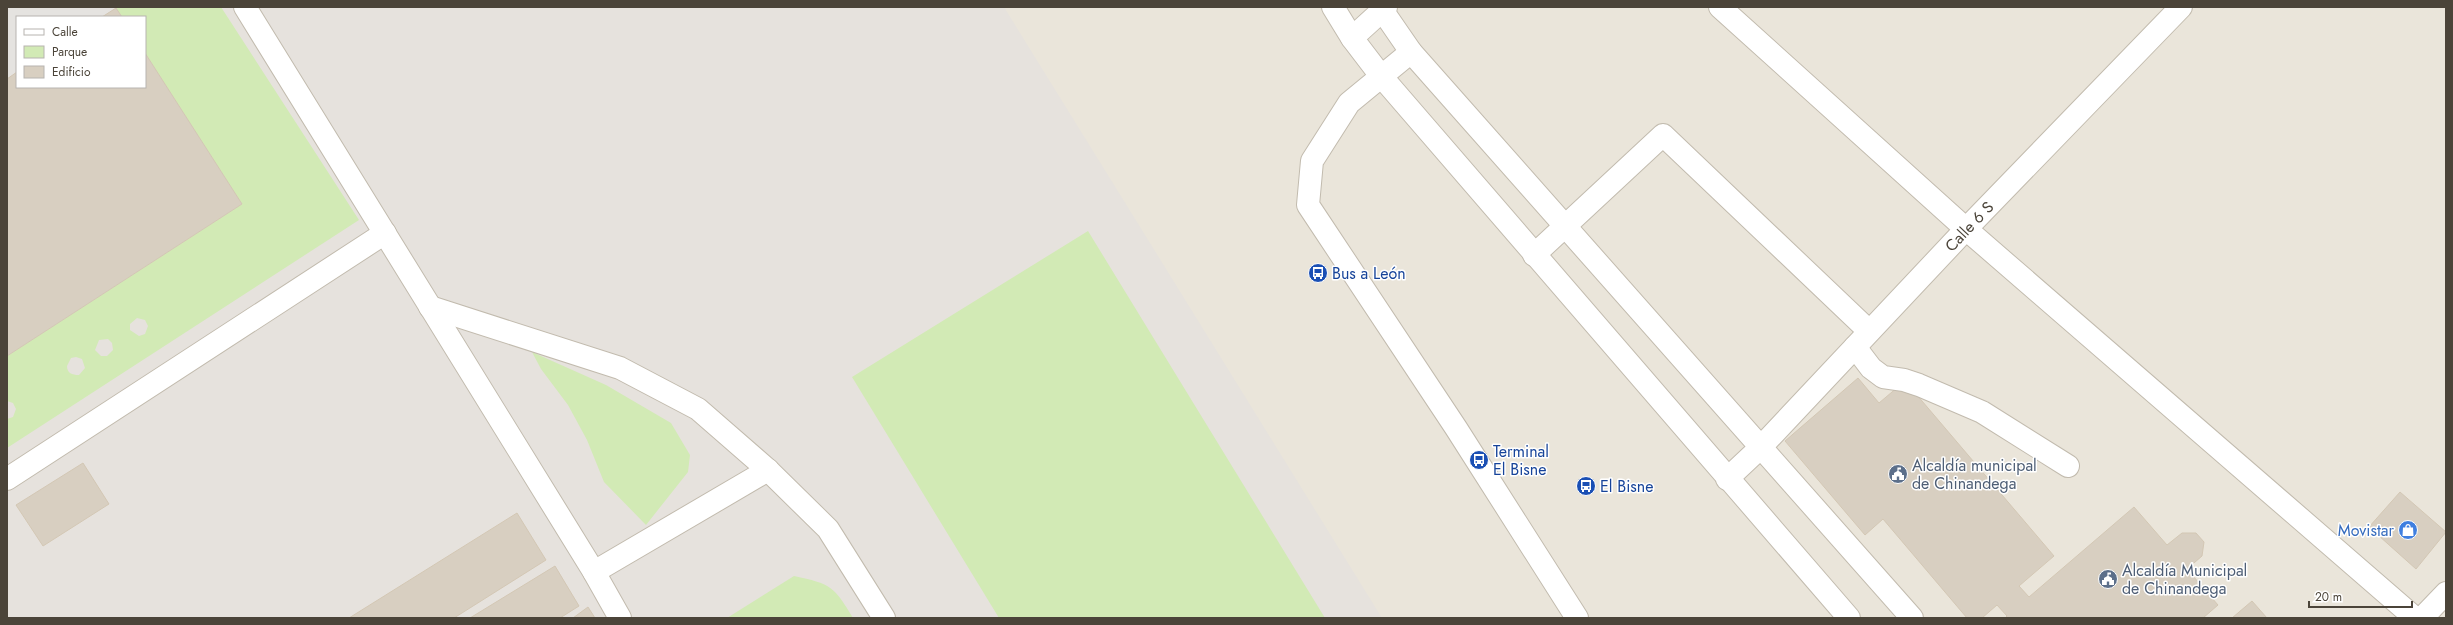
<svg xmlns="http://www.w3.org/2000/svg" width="2453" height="625" viewBox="0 0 2453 625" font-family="Jost,sans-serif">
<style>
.residential{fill:#eae5da;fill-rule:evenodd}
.industrial{fill:#e6e2dd;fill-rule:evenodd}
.green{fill:#d2eab5;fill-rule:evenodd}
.parking{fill:#e5e3e0}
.building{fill:#d8cfc1;stroke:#d3c7b4}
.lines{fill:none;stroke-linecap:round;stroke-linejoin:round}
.minor-casing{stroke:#c2bbae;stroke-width:24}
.minor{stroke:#fff;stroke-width:22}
.labels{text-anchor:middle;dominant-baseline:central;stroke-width:3;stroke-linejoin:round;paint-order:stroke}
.street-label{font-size:16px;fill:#4b4439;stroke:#fff}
.transit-label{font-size:16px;fill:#164399;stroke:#fff;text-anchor:start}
.service-label{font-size:16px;fill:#4e5e75;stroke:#fff;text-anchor:start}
.shop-label{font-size:16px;fill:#366cbe;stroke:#fff;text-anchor:end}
</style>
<rect width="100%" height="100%" fill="#f6f3ec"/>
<path class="residential" d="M 7,7 L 2446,7 L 2446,618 L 7,618 ZM 17,17 L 145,17 L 145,87 L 17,87 Z"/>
<path class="industrial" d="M 7,7 L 1004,7 L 1382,618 L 7,618 ZM 17,17 L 145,17 L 145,87 L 17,87 Z"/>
<path class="green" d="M 115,7 L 221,7 L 359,220 L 7,448 L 7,419 L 13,417 L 16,409 L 13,403 L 7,401 L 7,356 L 242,204 L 145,53 L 145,17 L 122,17 ZM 137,318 L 145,320 L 148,326 L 145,334 L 139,336 L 130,330 L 130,324 ZM 108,339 L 112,343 L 113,350 L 107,356 L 101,356 L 95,350 L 99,340 ZM 76,357 L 82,359 L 85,368 L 79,375 C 72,375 67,373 67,366 L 71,358 Z
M 1088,231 L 1325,618 L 999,618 L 852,377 Z
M 532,352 L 606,385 L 671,423 L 690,455 L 688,472 L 646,525 L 604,482 L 587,440 L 568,405 L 541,369 Z
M 794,576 C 831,584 834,586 853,618 L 727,618 Z"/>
<path class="parking" d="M 7,7 L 115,7 L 116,8 L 102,17 L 17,17 L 17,72 L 7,79 Z"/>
<path class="building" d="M 116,8 L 122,17 L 102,17 Z
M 145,53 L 242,204 L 7,356 L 7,79 L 17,72 L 17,87 L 145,87 Z
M 1858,378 L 1879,403 L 1905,381 L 2054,556 L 2019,586 L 2029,597 L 2134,507 L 2167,545 L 2182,533 L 2196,533 L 2204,542 L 2202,556 L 2187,569 L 2218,605 L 2203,618 L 2005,618 L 2007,616 L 1997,605 L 1982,618 L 1967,618 L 1883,519 L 1865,535 L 1785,441 Z
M 83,463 L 109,504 L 43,546 L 16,505 Z
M 2400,492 L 2446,532 L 2416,569 L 2369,527 Z
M 517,513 L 546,560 L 454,618 L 349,618 Z
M 555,566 L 579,606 L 560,618 L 470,618 Z
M 2252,601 L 2267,618 L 2232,618 Z
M 588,607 L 595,618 L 573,618 Z"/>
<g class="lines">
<g class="minor-casing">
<g id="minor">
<path d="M 245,7 L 594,572 L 620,618"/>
<path d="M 1333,7 L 1352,38 L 1381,76 L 1849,618"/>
<path d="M 1380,7 L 1411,52 L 1912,618"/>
<path d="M 1720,7 L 1966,229 L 2415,618"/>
<path d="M 1352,38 L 1386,7"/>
<path d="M 1411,52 L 1349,103 L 1312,161 L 1308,205 L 1456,428 L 1577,618"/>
<path d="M 1534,255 L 1663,135 L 1869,331"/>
<path d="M 430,307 L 620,368 L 698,409 L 768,470 L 828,529 L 884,618"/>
<path d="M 1855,347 L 1871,368 L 1883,377 L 1904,380 L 1919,385 L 1982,412 L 2068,466"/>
<path d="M 7,479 L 385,233"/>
<path id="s1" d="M 1727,479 L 1760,448 L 1966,229 L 2181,7"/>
<path d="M 594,572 L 768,470"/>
<path d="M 2422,618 L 2446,593"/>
</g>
</g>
<use href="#minor" class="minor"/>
</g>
<defs>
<g id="bus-disc" transform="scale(1)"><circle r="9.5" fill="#1a4fb4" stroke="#fff"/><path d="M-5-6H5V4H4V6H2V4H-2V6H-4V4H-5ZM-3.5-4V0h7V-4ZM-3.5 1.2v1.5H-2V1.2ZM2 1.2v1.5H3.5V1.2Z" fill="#fff"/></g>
<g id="civic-disc" transform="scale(1)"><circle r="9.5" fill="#5c6f8a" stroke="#fff"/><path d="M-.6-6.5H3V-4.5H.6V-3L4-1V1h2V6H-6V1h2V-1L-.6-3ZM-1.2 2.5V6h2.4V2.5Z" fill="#fff"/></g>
<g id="shop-disc" transform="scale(1)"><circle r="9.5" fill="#3f7fe0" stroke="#fff"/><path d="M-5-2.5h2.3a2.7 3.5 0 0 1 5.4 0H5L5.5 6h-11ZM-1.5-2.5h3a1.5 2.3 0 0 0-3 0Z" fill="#fff"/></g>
</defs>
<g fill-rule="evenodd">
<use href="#bus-disc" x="1318" y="273"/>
<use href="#bus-disc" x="1479" y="460"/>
<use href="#civic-disc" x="1898" y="474"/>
<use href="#bus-disc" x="1586" y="486"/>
<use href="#shop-disc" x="2408" y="530"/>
<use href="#civic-disc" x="2108" y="579"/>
</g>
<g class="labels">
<g class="street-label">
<text stroke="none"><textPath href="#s1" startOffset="350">Calle 6 S</textPath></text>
</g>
<g class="transit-label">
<text x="1332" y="273">Bus a León</text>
<text x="1493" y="451">Terminal<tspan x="1493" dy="18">El Bisne</tspan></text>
<text x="1600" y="486">El Bisne</text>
</g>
<g class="service-label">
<text x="1912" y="465">Alcaldía municipal<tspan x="1912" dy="18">de Chinandega</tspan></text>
<text x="2122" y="570">Alcaldía Municipal<tspan x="2122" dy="18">de Chinandega</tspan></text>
</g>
<g class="shop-label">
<text x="2394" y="530">Movistar</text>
</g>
</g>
<rect width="2453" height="625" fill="none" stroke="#4b4439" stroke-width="16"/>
<rect x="16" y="16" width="130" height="72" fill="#ffffff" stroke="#b7b4b0"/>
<rect x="24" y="29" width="20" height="6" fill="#ffffff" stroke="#b7b4b0"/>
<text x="52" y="36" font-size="12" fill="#4b4439">Calle</text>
<rect x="24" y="46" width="20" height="12" fill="#d2eab5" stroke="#b7b4b0"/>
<text x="52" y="56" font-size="12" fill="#4b4439">Parque</text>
<rect x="24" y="66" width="20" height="12" fill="#d8cfc1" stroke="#b7b4b0"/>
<text x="52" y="76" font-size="12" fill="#4b4439">Edificio</text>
<path d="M2309 601v6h103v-6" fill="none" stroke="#4b4439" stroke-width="2"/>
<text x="2315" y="601" font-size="12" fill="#4b4439" stroke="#ffffff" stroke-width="3" paint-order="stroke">20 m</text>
</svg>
